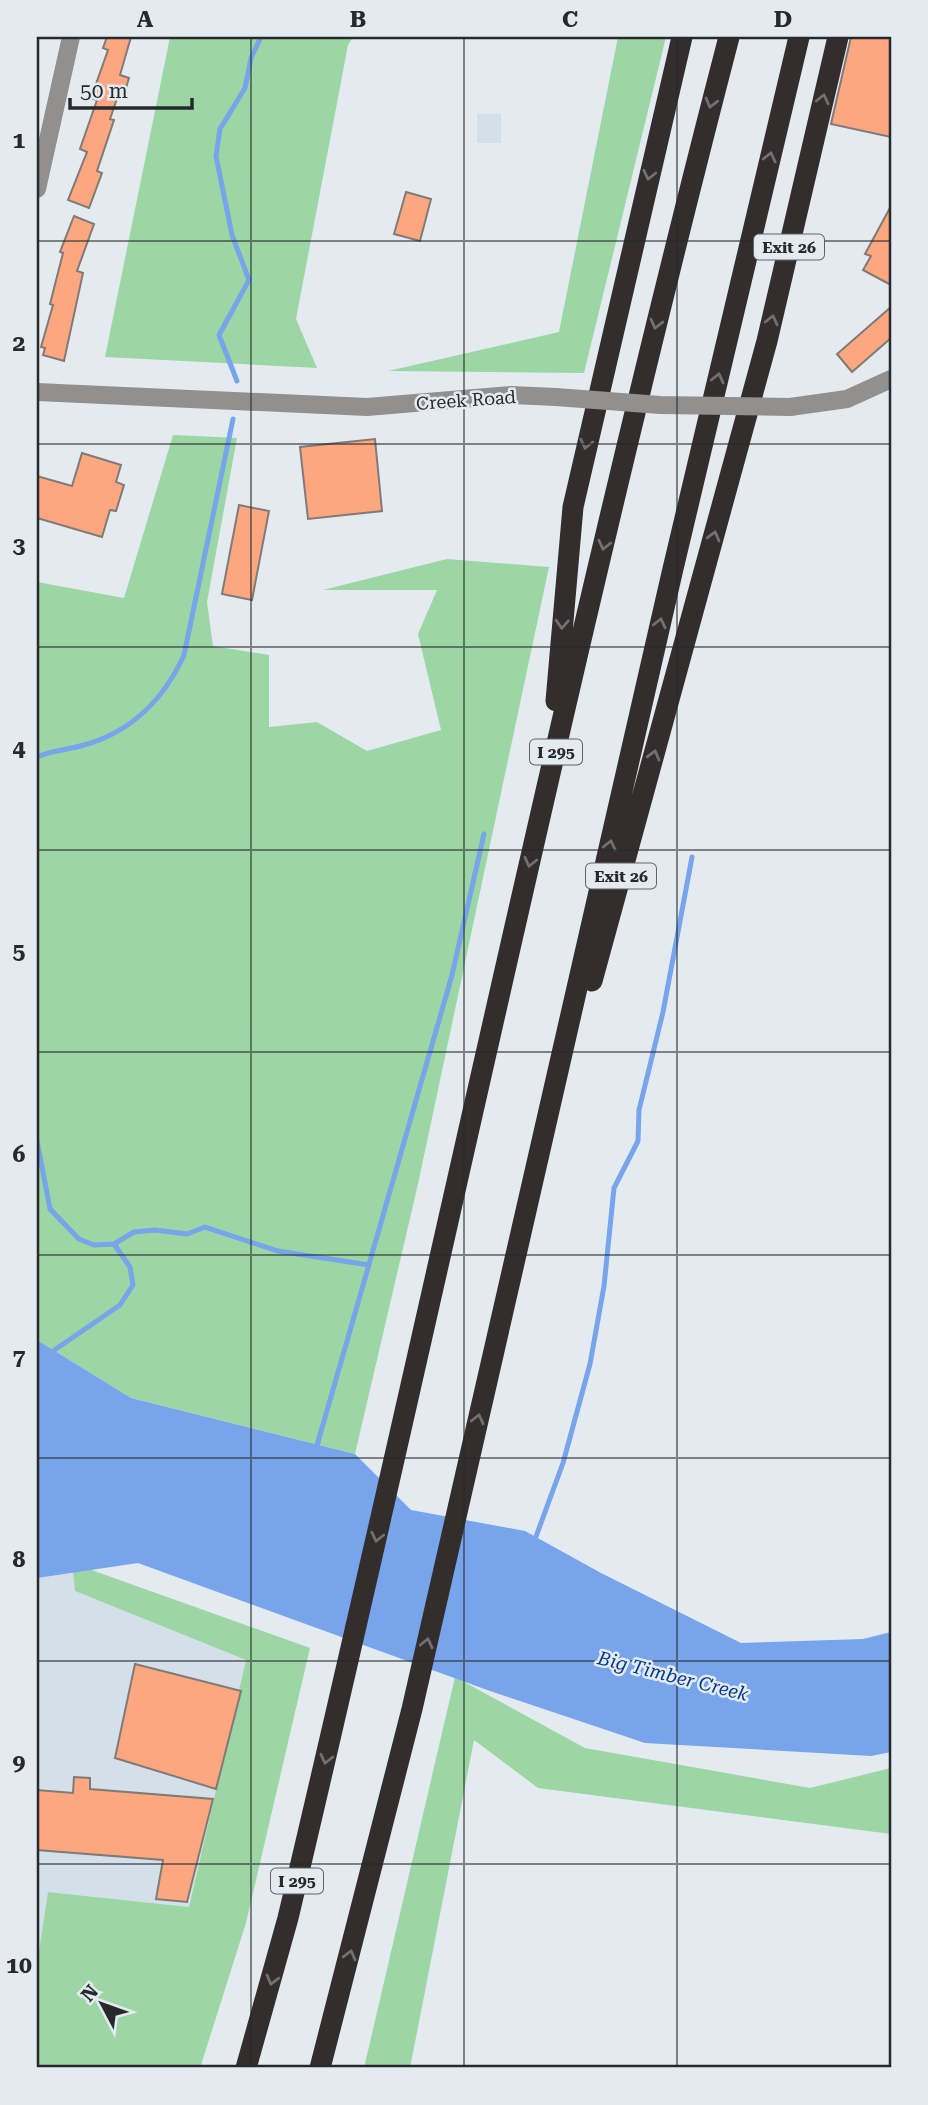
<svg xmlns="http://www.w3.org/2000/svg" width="928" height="2105" viewBox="0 0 928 2105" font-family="'Roboto Serif',serif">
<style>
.built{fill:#d3e0ea}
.green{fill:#9cd6a4}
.water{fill:#77a4ea}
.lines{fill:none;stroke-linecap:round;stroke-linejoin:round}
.stream{stroke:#77a4ea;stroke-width:5}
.building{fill:#fca77f;stroke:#817a76;stroke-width:2}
.minor{stroke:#928f8f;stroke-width:18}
.highway{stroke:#342d2e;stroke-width:21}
.minor-bridge{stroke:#928f8f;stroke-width:18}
.oneway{stroke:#727072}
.grid{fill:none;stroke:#27292b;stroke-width:2;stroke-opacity:0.55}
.labels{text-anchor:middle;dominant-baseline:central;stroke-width:5;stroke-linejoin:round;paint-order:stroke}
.shield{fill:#e4ebf0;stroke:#606366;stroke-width:2}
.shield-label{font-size:16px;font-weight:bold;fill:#27292b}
.street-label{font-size:18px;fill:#27292b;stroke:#e4ebf0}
.water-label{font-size:19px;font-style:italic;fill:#023a8b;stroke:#e4ebf0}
.neatline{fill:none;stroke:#27292b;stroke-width:2.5}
.grid-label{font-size:23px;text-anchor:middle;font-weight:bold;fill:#27292b}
</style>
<rect width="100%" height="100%" fill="#e4ebf0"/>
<path class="built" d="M 477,114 L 501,114 L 501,143 L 477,143 Z
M 72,1563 L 75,1591 L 246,1660 L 189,1907 L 49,1892 L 37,1964 L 37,1568 Z"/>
<path class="green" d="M 170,37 L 353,37 L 348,45 L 296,319 L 317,368 L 105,357 Z
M 618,37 L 666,37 L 584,373 L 388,371 L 559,332 Z
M 173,435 L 237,438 L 207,602 L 213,646 L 269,655 L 269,727 L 317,722 L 367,751 L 441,730 L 418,634 L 437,590 L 323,590 L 447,559 L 549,567 L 418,1184 L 355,1454 L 131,1398 L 37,1340 L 37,582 L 124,598 Z
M 72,1563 L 310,1648 L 246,1923 L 200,2068 L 37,2068 L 37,1964 L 48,1892 L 189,1907 L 246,1660 L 75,1591 Z
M 455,1677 L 585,1748 L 810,1788 L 891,1768 L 891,1834 L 538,1788 L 474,1740 L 410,2068 L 364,2068 Z"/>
<path class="water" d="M 37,1340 L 131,1398 L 355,1454 L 411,1510 L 525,1531 L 601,1573 L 741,1643 L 863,1639 L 891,1632 L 891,1752 L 871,1756 L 645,1743 L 490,1691 L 138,1563 L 37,1578 Z"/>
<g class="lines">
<path class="stream" d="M 237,381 L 219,335 L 249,280 L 232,235 L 216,156 L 220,129 L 245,88 L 251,58 L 261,37
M 37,757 C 51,750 68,750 84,745 C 131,732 164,699 184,655 L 233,419
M 37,1141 L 50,1209 L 79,1239 L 94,1245 L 114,1244 L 134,1232 L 155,1230 L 187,1234 L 205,1227 L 278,1251 L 369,1265
M 37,1362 L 120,1305 L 133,1285 L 130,1267 L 114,1244
M 316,1449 L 452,975 L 484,834
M 534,1542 L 563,1463 L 590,1364 L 604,1286 L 614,1188 L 638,1141 L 639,1110 L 663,1012 L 692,857"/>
</g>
<path class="building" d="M 107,37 L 131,37 L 120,75 L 129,78 L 125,91 L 120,90 L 110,119 L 114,120 L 97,171 L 102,173 L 89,208 L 68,200 L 87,152 L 80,149 L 97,100 L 91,98 L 108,50 L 103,48 Z
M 851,37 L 891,37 L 891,137 L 831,124 Z
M 406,192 L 431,199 L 420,241 L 394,234 Z
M 891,206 L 891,285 L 863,270 L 871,256 L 865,254 Z
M 74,216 L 94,224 L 77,271 L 83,273 L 64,361 L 43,355 L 45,348 L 41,347 L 53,305 L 50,304 L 63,253 L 60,252 Z
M 891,307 L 891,338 L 852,372 L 837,354 Z
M 375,439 L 382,511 L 308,519 L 300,447 Z
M 82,453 L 121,465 L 116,482 L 124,485 L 116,511 L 110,510 L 102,537 L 37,518 L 37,476 L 72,486 Z
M 239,505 L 269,511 L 252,600 L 222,594 Z
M 135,1664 L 241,1691 L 216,1789 L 115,1758 Z
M 74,1777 L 90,1778 L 90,1789 L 213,1799 L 187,1902 L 156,1899 L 163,1860 L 37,1850 L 37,1790 L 73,1793 Z"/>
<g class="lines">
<path class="minor" d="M 37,189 L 71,37
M 37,392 L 367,407 L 511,395 L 556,397
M 790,407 L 847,399 L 891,379"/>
<path class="highway" d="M 556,701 L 573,507 L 682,37
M 592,981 L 767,341 L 838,37
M 246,2068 L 288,1918 C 437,1291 567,660 729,37
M 320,2068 L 412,1709 L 672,573 L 799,37"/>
<path class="minor-bridge" d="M 556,397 L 660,405 L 790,407"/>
</g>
<defs><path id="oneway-chevron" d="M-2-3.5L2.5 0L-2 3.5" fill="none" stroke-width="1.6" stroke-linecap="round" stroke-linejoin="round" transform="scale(1.75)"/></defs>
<g class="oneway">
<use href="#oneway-chevron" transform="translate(823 99) rotate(-77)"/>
<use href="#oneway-chevron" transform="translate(711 103) rotate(105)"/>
<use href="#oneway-chevron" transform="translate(770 157) rotate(-77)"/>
<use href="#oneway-chevron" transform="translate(649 175) rotate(103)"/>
<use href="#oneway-chevron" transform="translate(772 320) rotate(-77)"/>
<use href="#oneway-chevron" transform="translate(656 324) rotate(104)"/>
<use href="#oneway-chevron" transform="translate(718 378) rotate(-77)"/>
<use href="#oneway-chevron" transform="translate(586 444) rotate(103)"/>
<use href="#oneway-chevron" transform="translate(714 536) rotate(-75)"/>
<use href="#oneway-chevron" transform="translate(604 545) rotate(103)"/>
<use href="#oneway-chevron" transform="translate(660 623) rotate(-77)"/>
<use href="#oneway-chevron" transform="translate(562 624) rotate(93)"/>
<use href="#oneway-chevron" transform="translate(654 755) rotate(-75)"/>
<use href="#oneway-chevron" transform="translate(610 845) rotate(-77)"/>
<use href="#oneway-chevron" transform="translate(530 862) rotate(103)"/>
<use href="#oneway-chevron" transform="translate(478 1419) rotate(-77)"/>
<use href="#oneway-chevron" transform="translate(377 1537) rotate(103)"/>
<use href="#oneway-chevron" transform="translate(427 1643) rotate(-77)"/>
<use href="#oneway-chevron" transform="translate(326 1759) rotate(103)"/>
<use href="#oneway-chevron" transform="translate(350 1955) rotate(-76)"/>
<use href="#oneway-chevron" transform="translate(272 1980) rotate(105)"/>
</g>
<path class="grid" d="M 251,37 L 251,2068M 464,37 L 464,2068M 677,37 L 677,2068M 37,241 L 891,241M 37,444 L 891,444M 37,647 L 891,647M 37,850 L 891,850M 37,1052 L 891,1052M 37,1255 L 891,1255M 37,1458 L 891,1458M 37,1661 L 891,1661M 37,1864 L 891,1864"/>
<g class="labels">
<g class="shield">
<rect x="754" y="234.5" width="70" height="25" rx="5"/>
<rect x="530" y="739.5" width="52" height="25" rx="5"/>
<rect x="586" y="863.5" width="70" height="25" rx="5"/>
<rect x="271" y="1868.5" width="52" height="25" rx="5"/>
</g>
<g class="shield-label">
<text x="789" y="247">Exit 26</text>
<text x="556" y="752">I 295</text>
<text x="621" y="876">Exit 26</text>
<text x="297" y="1881">I 295</text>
</g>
<g class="street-label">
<text transform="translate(466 400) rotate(-4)">Creek Road</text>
</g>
<g class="water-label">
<text transform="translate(673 1676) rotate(14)">Big Timber Creek</text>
</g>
</g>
<rect width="928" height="2105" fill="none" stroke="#e4ebf0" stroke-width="77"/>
<g transform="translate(102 2004) rotate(311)" stroke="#e4ebf0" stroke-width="5" paint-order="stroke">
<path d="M0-5L12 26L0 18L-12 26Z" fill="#27292b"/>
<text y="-10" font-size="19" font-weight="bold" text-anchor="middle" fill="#27292b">N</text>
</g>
<path d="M70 98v10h122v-10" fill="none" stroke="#27292b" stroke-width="3.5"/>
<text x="80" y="98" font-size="21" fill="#27292b" stroke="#e4ebf0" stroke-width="5" paint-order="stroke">50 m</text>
<rect x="38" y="38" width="852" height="2028" class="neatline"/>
<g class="grid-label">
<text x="145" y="27">A</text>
<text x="358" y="27">B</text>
<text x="570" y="27">C</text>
<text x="783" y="27">D</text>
<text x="19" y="148">1</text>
<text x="19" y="351">2</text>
<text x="19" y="553">3</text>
<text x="19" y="756">4</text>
<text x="19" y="959">5</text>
<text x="19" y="1162">6</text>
<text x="19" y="1365">7</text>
<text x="19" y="1567">8</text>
<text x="19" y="1770">9</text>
<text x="19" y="1973">10</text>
</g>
</svg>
